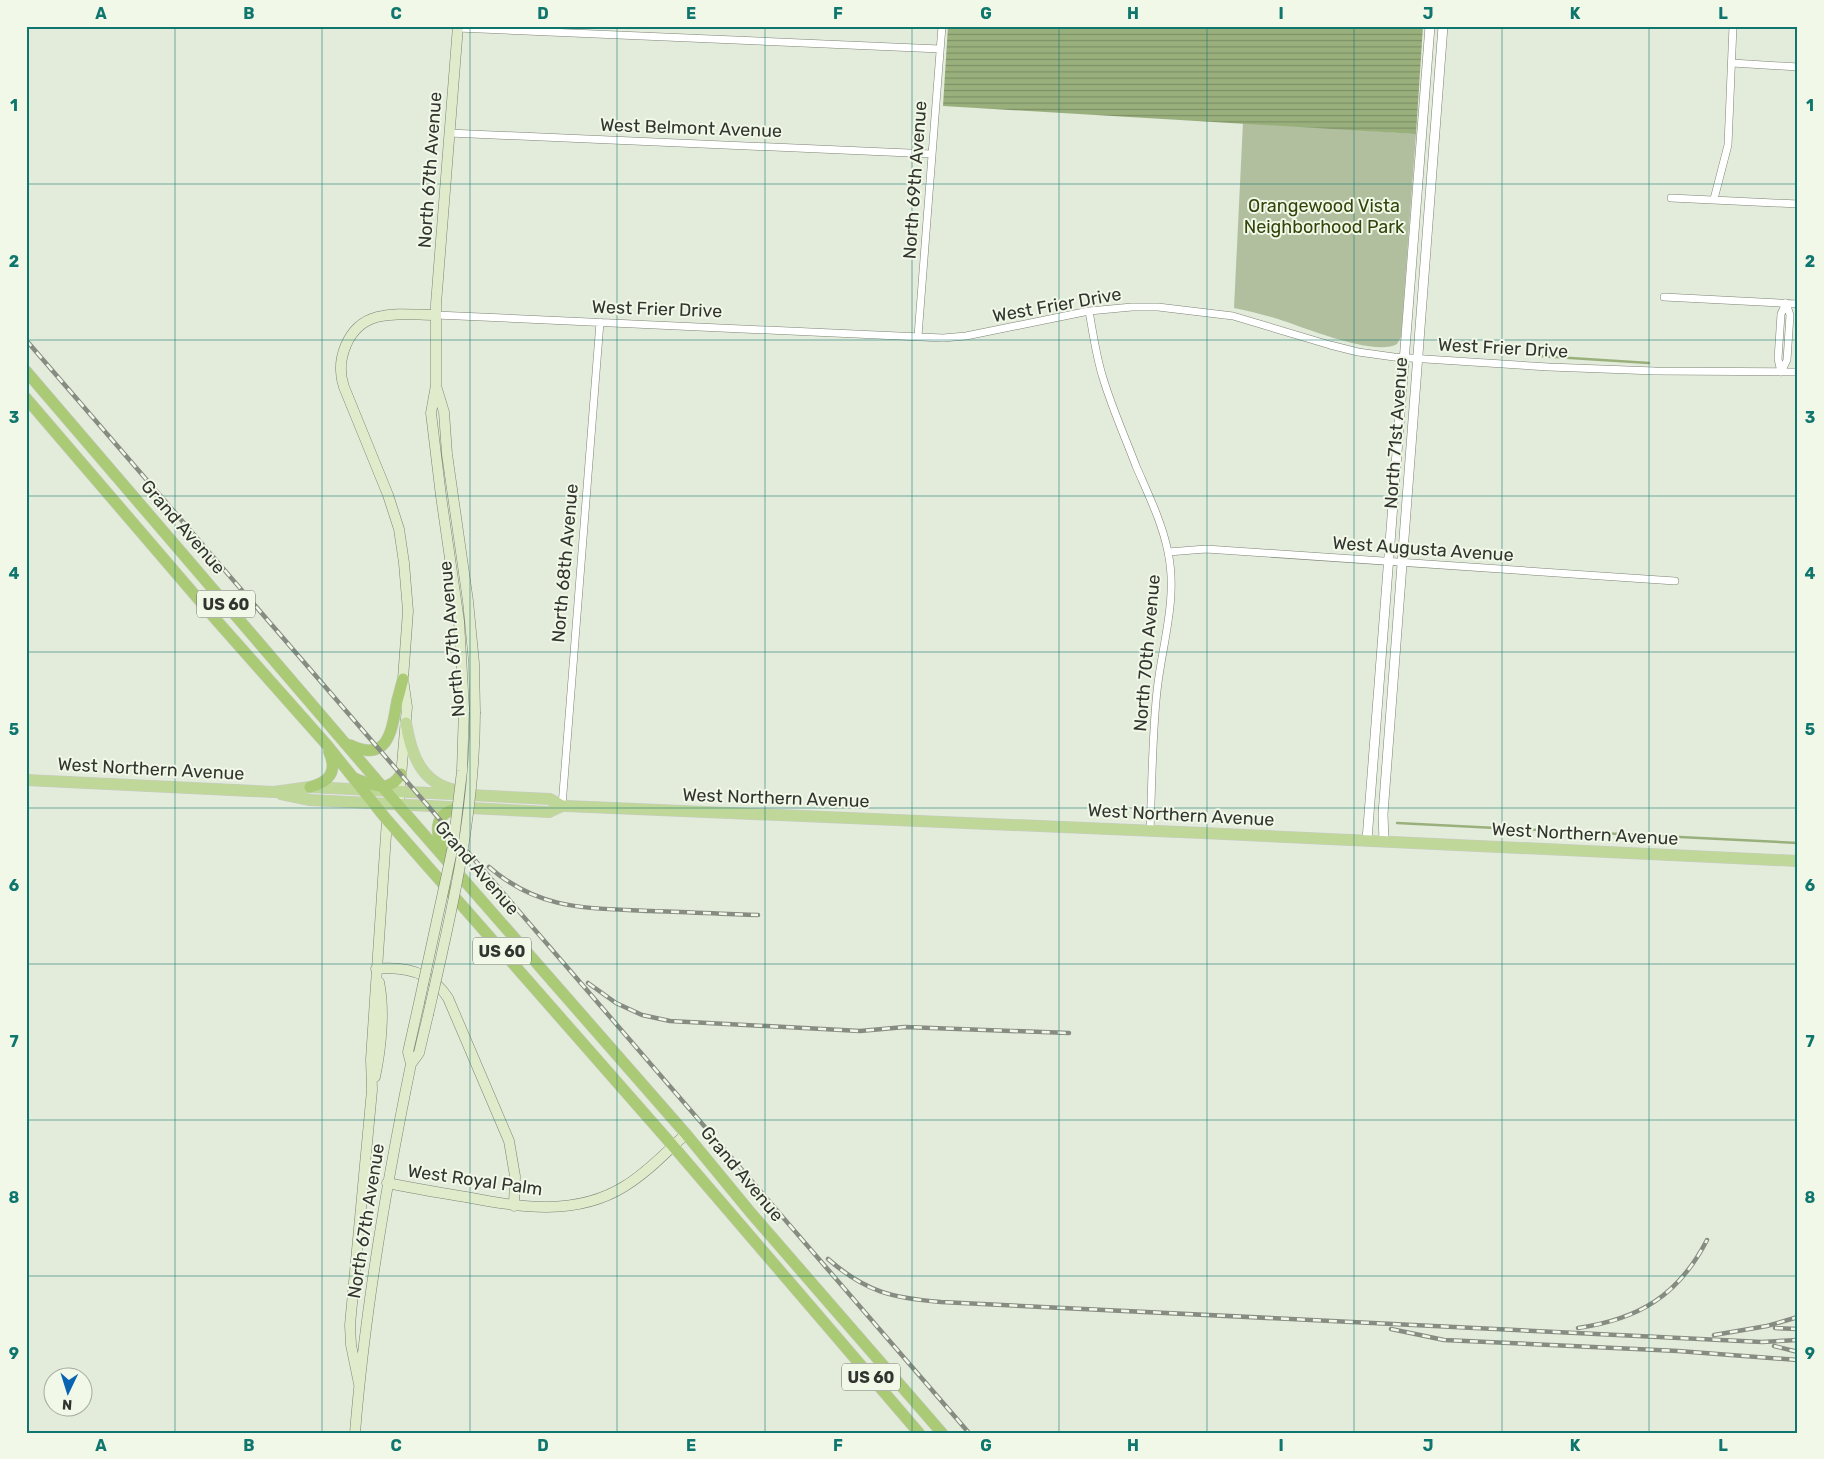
<svg xmlns="http://www.w3.org/2000/svg" width="1824" height="1459" viewBox="0 0 1824 1459" font-family="Rubik,sans-serif">
<style>
.green{fill:#b1bf9f}
.water{fill:url(#water-rules)}
.lines{fill:none;stroke-linecap:round;stroke-linejoin:round}
.stream{stroke:#9ab07c;stroke-width:2.5}
.minor-casing{stroke:#7d8375;stroke-width:8}
.tertiary-casing{stroke:#7d8375;stroke-width:10}
.secondary-casing{stroke:#7d8375;stroke-width:11}
.primary-casing{stroke:#cacac9;stroke-width:12}
.trunk-casing{stroke:#cacac9;stroke-width:12}
.minor{stroke:#fff;stroke-width:7}
.tertiary{stroke:#fff;stroke-width:9}
.secondary{stroke:#dfebcb;stroke-width:10}
.primary{stroke:#bfd798;stroke-width:11}
.trunk{stroke:#aaca76;stroke-width:11}
.rail-casing{stroke:#878c82;stroke-width:4.5}
.rail{stroke:#f1f8e8;stroke-width:2.5;stroke-dasharray:8;stroke-linecap:butt}
.secondary-bridge-casing{stroke:#7d8375;stroke-width:11;stroke-linecap:butt}
.secondary-bridge{stroke:#dfebcb;stroke-width:10}
.grid{fill:none;stroke:#0f766e;stroke-width:1;stroke-opacity:0.55}
.labels{text-anchor:middle;dominant-baseline:central;stroke-width:4;stroke-linejoin:round;paint-order:stroke}
.shield{fill:#f1f8e8;stroke:#6b7066;stroke-width:1}
.shield-label{font-size:16px;font-weight:bold;fill:#32352f}
.street-label{font-size:18px;fill:#32352f;stroke:#f1f8e8}
.park-label{font-size:18px;fill:#314409;stroke:#f1f8e8}
.neatline{fill:none;stroke:#0f766e;stroke-width:2}
.grid-label{font-size:16px;text-anchor:middle;font-weight:bold;fill:#0f766e}
</style>
<defs>
<pattern id="water-rules" width="6" height="5" patternUnits="userSpaceOnUse" patternTransform="scale(1.25)"><rect width="6" height="5" fill="#9ab07c"/><path d="M0 2.5h6" fill="none" stroke="#7e9066"/></pattern>
</defs>
<rect width="100%" height="100%" fill="#e3ebdb"/>
<path class="green" d="M 1243,122 L 1416,134 L 1401,337 L 1397,344 C 1375,357 1303,327 1278,319 C 1264,315 1249,311 1234,308 Z"/>
<path class="water" d="M 948,26 L 1423,26 L 1416,134 L 943,106 Z"/>
<g class="lines">
<path class="stream" d="M 1539,356 L 1649,363
M 1397,823 L 1798,843"/>
<g class="minor-casing">
<path id="minor" d="M 457,28 L 940,49
M 1732,63 L 1798,67
M 449,133 L 932,154
M 1671,198 L 1798,204
M 1714,199 L 1728,145 L 1733,26
M 1664,297 L 1798,304
M 1089,311 C 1093,333 1096,356 1103,378 C 1112,408 1125,437 1136,466 C 1148,494 1162,522 1168,552 C 1178,599 1162,644 1157,691 C 1152,737 1152,785 1150,831
M 436,315 L 943,338 L 966,336 L 1089,311 L 1132,307 L 1158,307 L 1233,316 L 1330,345 L 1358,352 L 1394,357 L 1549,367 L 1655,371 L 1798,372
M 918,336 L 942,26
M 1781,372 L 1787,360 L 1790,315 L 1786,303
M 1781,372 L 1778,359 L 1781,314 L 1786,303
M 1168,552 L 1206,549 L 1675,581
M 562,806 L 600,322"/>
</g>
<g class="tertiary-casing">
<path id="tertiary" d="M 1367,840 L 1430,26
M 1384,841 L 1383,814 L 1443,26"/>
</g>
<g class="secondary-casing">
<path id="secondary" d="M 458,26 L 436,304 L 436,385 L 431,413 L 441,496 L 459,621 L 464,709
M 437,389 L 444,412 L 447,454 L 468,601 L 474,663 L 475,712
M 399,799 L 407,707 L 403,679 L 408,611 L 404,563 L 399,529 L 388,495 L 344,387 C 335,361 347,325 377,317 C 396,312 416,315 436,315
M 376,969 C 405,966 432,973 448,998 L 509,1141 L 515,1176 L 514,1206
M 411,1064 L 419,1053 L 428,1015
M 375,1077 C 381,1049 385,1010 379,982
M 387,1183 C 413,1188 440,1193 466,1197 C 519,1207 576,1217 625,1186 C 648,1172 666,1152 686,1134
M 359,1384 L 351,1345 L 350,1325 L 372,1090 L 371,1059 L 387,820
M 355,1433 C 365,1308 386,1186 411,1064 L 408,1052 L 419,1003"/>
</g>
<g class="primary-casing">
<path id="primary" d="M 406,723 C 411,754 421,783 455,790
M 26,780 L 274,792 L 310,787 L 550,799 L 562,806 L 566,806 L 1203,833 L 1798,861
M 281,794 L 310,800 L 549,812 L 562,806"/>
</g>
<g class="trunk-casing">
<path id="trunk" d="M 26,371 L 386,791 L 686,1134 L 751,1213 L 942,1433
M 26,398 L 218,622 L 327,745 L 387,820 L 673,1146 L 919,1433
M 350,745 C 389,764 392,729 397,701 C 399,694 401,686 403,679
M 354,778 C 372,785 389,794 401,774
M 310,787 C 329,782 338,772 329,752
M 444,851 C 433,829 435,811 462,808"/>
</g>
<use href="#minor" class="minor"/>
<use href="#tertiary" class="tertiary"/>
<use href="#secondary" class="secondary"/>
<use href="#primary" class="primary"/>
<use href="#trunk" class="trunk"/>
<g class="rail-casing">
<path id="rail" d="M 26,340 L 969,1433
M 489,867 C 540,911 588,908 651,911 C 687,912 722,914 758,915
M 588,983 L 616,1003 L 642,1015 L 670,1021 L 860,1031 L 905,1027 L 1069,1033
M 828,1259 C 866,1292 892,1298 941,1302 L 1762,1342 L 1798,1340
M 1578,1328 C 1639,1319 1678,1296 1707,1240
M 1775,1328 L 1798,1329
M 1391,1329 L 1444,1340 L 1678,1351 L 1798,1360
M 1714,1335 L 1767,1326 L 1798,1317
M 1774,1346 L 1798,1352"/>
</g>
<use href="#rail" class="rail"/>
<g class="secondary-bridge-casing">
<path id="secondary-bridge" d="M 419,1003 L 453,846 L 462,771 L 464,709
M 428,1015 C 451,915 475,816 475,712"/>
</g>
<use href="#secondary-bridge" class="secondary-bridge"/>
</g>
<path class="grid" d="M 175,26 L 175,1433M 322,26 L 322,1433M 470,26 L 470,1433M 617,26 L 617,1433M 765,26 L 765,1433M 912,26 L 912,1433M 1059,26 L 1059,1433M 1207,26 L 1207,1433M 1354,26 L 1354,1433M 1502,26 L 1502,1433M 1649,26 L 1649,1433M 26,184 L 1798,184M 26,340 L 1798,340M 26,496 L 1798,496M 26,652 L 1798,652M 26,808 L 1798,808M 26,964 L 1798,964M 26,1120 L 1798,1120M 26,1276 L 1798,1276"/>
<g class="labels">
<g class="shield">
<rect x="197" y="590.5" width="58" height="27" rx="4"/>
<rect x="473" y="937.5" width="58" height="27" rx="4"/>
<rect x="842" y="1363.5" width="58" height="27" rx="4"/>
</g>
<g class="shield-label">
<text x="226" y="604">US 60</text>
<text x="502" y="951">US 60</text>
<text x="871" y="1377">US 60</text>
</g>
<g class="street-label">
<text transform="translate(691 128) rotate(2)">West Belmont Avenue</text>
<text transform="translate(430 170) rotate(-86)">North 67th Avenue</text>
<text transform="translate(915 180) rotate(-86)">North 69th Avenue</text>
<text transform="translate(1057 305) rotate(-10)">West Frier Drive</text>
<text transform="translate(657 309) rotate(2)">West Frier Drive</text>
<text transform="translate(1503 348) rotate(3)">West Frier Drive</text>
<text transform="translate(1396 433) rotate(-86)">North 71st Avenue</text>
<text transform="translate(183 527) rotate(49)">Grand Avenue</text>
<text transform="translate(1423 549) rotate(4)">West Augusta Avenue</text>
<text transform="translate(565 563) rotate(-85)">North 68th Avenue</text>
<text transform="translate(452 639) rotate(-95)">North 67th Avenue</text>
<text transform="translate(1147 653) rotate(-85)">North 70th Avenue</text>
<text transform="translate(151 769) rotate(3)">West Northern Avenue</text>
<text transform="translate(776 798) rotate(2)">West Northern Avenue</text>
<text transform="translate(1181 815) rotate(3)">West Northern Avenue</text>
<text transform="translate(1585 834) rotate(3)">West Northern Avenue</text>
<text transform="translate(477 868) rotate(49)">Grand Avenue</text>
<text transform="translate(742 1174) rotate(50)">Grand Avenue</text>
<text transform="translate(475 1180) rotate(8)">West Royal Palm</text>
<text transform="translate(366 1221) rotate(-81)">North 67th Avenue</text>
</g>
<g class="park-label">
<text x="1324" y="206">Orangewood Vista<tspan x="1324" dy="21">Neighborhood Park</tspan></text>
</g>
</g>
<rect width="1824" height="1459" fill="none" stroke="#f1f8e8" stroke-width="55"/>
<g transform="translate(68 1392) rotate(184)"><circle r="24" fill="#f1f8e8" stroke="#a5aa9e"/>
<path d="M0-4L9 19L0 12L-9 19Z" fill="#0864b1"/>
<text y="-8" font-size="14" font-weight="bold" text-anchor="middle" fill="#32352f">N</text>
</g>
<rect x="28" y="28" width="1768" height="1404" class="neatline"/>
<g class="grid-label">
<text x="101" y="19">A</text>
<text x="249" y="19">B</text>
<text x="396" y="19">C</text>
<text x="543" y="19">D</text>
<text x="691" y="19">E</text>
<text x="838" y="19">F</text>
<text x="986" y="19">G</text>
<text x="1133" y="19">H</text>
<text x="1281" y="19">I</text>
<text x="1428" y="19">J</text>
<text x="1575" y="19">K</text>
<text x="1723" y="19">L</text>
<text x="14" y="111">1</text>
<text x="1810" y="111">1</text>
<text x="14" y="267">2</text>
<text x="1810" y="267">2</text>
<text x="14" y="423">3</text>
<text x="1810" y="423">3</text>
<text x="14" y="579">4</text>
<text x="1810" y="579">4</text>
<text x="14" y="735">5</text>
<text x="1810" y="735">5</text>
<text x="14" y="891">6</text>
<text x="1810" y="891">6</text>
<text x="14" y="1047">7</text>
<text x="1810" y="1047">7</text>
<text x="14" y="1203">8</text>
<text x="1810" y="1203">8</text>
<text x="14" y="1359">9</text>
<text x="1810" y="1359">9</text>
<text x="101" y="1451">A</text>
<text x="249" y="1451">B</text>
<text x="396" y="1451">C</text>
<text x="543" y="1451">D</text>
<text x="691" y="1451">E</text>
<text x="838" y="1451">F</text>
<text x="986" y="1451">G</text>
<text x="1133" y="1451">H</text>
<text x="1281" y="1451">I</text>
<text x="1428" y="1451">J</text>
<text x="1575" y="1451">K</text>
<text x="1723" y="1451">L</text>
</g>
</svg>
